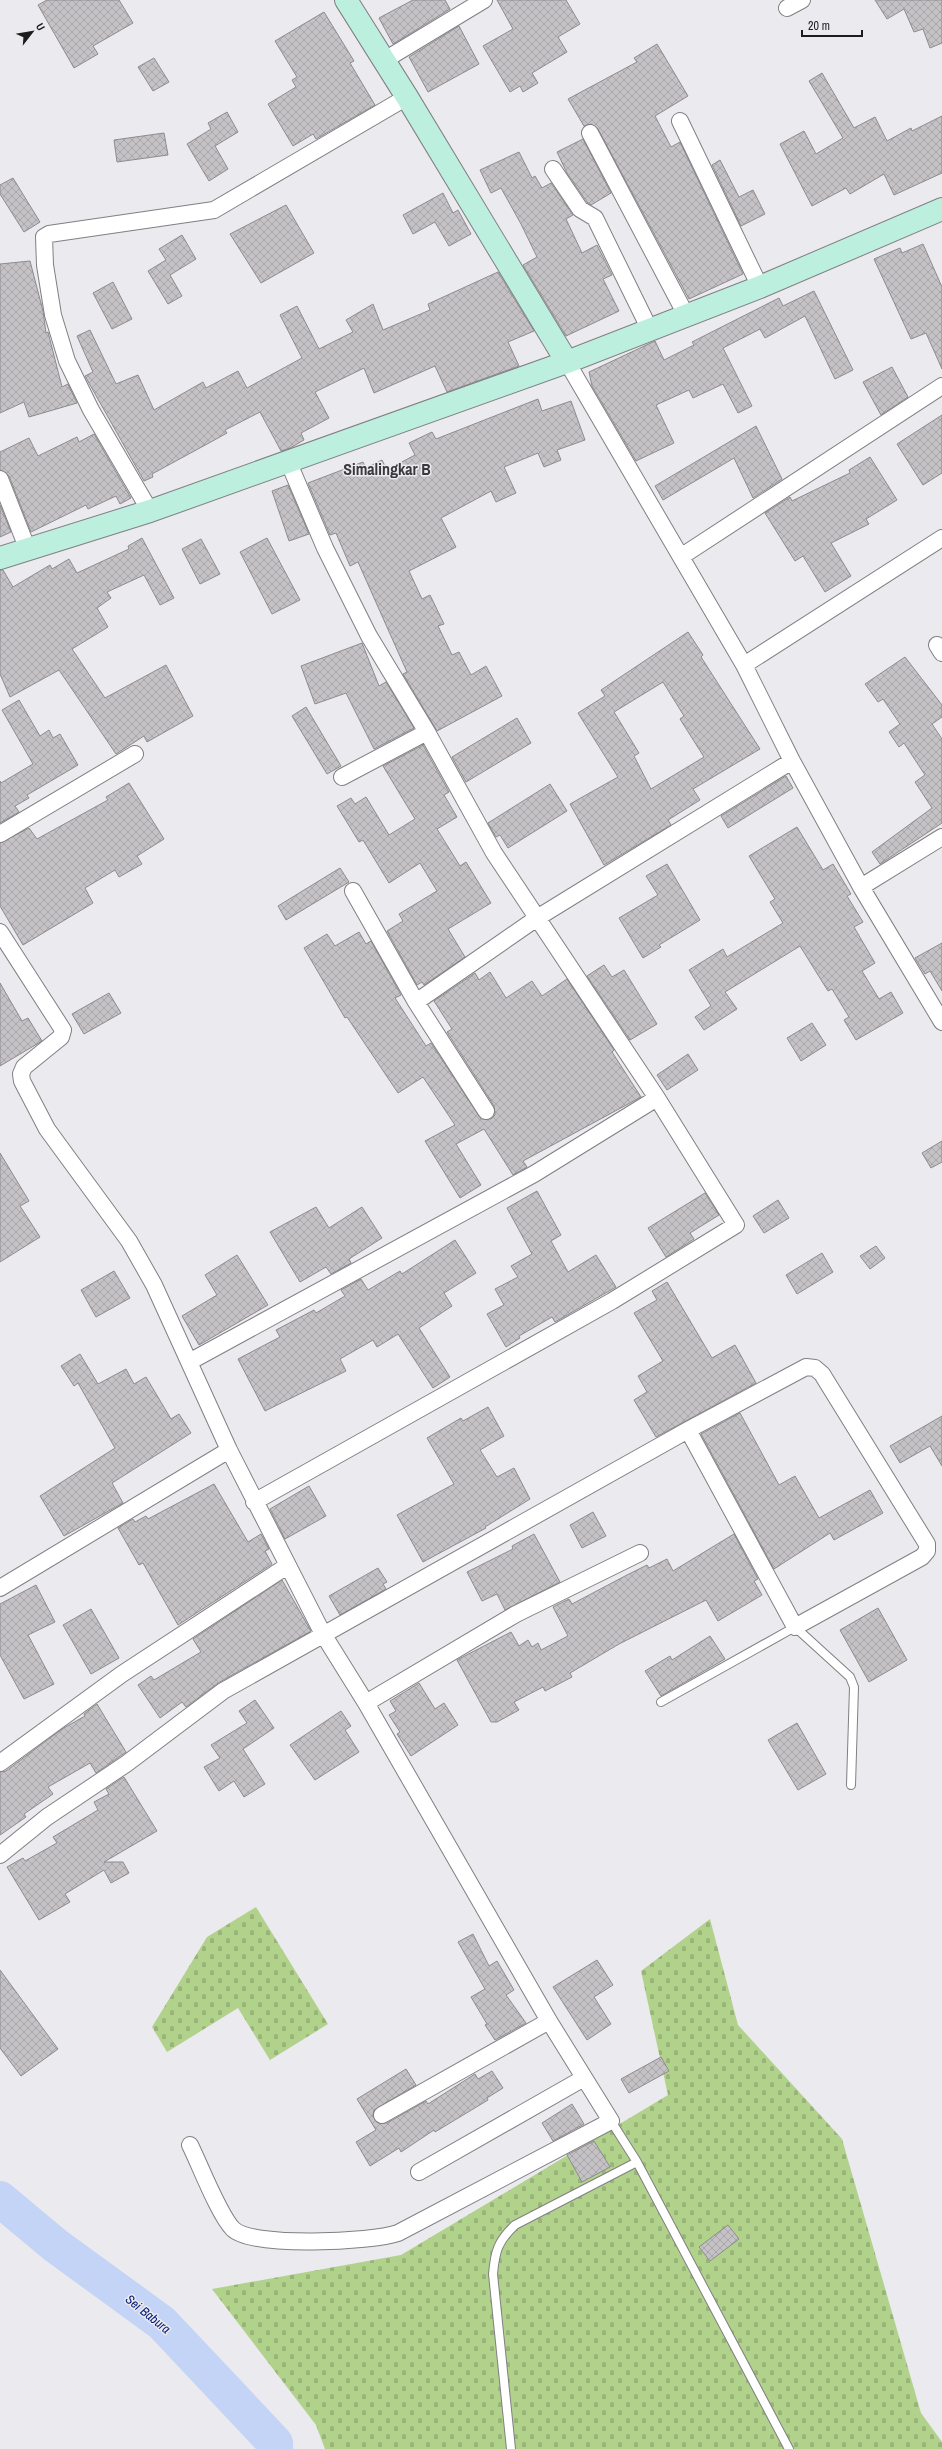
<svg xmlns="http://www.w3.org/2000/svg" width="942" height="2449" viewBox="0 0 942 2449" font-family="'Archivo Narrow',sans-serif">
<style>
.cemetery{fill:url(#cemetery-stones)}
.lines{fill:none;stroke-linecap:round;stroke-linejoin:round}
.river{stroke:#c4d4f6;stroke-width:36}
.building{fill:url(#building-cross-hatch);stroke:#8e8b8f;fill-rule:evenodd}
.lane-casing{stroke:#807f83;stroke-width:10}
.street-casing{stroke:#807f83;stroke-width:18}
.secondary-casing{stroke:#807f83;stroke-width:24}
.lane{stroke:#fff;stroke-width:8}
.street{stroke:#fff;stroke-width:16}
.secondary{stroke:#bcefde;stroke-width:22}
.labels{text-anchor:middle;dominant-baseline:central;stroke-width:3;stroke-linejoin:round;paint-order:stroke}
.water-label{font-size:13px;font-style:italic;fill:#041a76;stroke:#ebeaee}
.district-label{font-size:16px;font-weight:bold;fill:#39383b;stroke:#ebeaee}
</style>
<defs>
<pattern id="cemetery-stones" width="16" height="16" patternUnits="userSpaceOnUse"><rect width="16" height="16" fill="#b1d28b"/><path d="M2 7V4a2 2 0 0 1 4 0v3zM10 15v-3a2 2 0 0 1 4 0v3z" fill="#98b478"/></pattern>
<pattern id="building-cross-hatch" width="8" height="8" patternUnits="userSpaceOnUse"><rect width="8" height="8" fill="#c5c2c6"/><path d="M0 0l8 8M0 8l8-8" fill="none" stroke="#a9a6aa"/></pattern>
</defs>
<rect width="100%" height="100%" fill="#ebeaee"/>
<path class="cemetery" d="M 256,1907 L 328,2024 L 270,2060 L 238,2008 L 167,2052 L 152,2027 L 207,1937 Z
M 710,1919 L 738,2025 L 842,2139 L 921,2413 L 942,2442 L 942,2449 L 325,2449 L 316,2425 L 212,2289 L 401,2255 L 668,2095 L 641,1971 Z"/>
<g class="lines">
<path class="river" d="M 0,2199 L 55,2245 L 162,2323 L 275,2443 L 275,2449"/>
</g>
<path class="building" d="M 47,0 L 119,0 L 133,23 L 93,46 L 98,54 L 74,68 L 38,5 Z
M 413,0 L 445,0 L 450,9 L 393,44 L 379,18 Z
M 497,0 L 566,0 L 580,24 L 558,37 L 567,52 L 532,73 L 538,83 L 523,92 L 520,86 L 510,92 L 483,46 L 513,29 Z
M 875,0 L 942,0 L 942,43 L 930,48 L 923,29 L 914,32 L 904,9 L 887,19 Z
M 324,12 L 354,61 L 350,63 L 375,105 L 316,139 L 313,134 L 293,146 L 268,104 L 296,87 L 292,80 L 297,77 L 275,41 Z
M 459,26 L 479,64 L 428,92 L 409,57 Z
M 657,44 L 688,96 L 655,116 L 671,147 L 680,142 L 743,274 L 689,299 L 598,129 L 591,124 L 584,126 L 568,99 L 637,62 L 634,58 Z
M 154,58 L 169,82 L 153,91 L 138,67 Z
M 822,73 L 854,128 L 875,117 L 887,141 L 911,128 L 912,131 L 942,116 L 942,173 L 894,195 L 884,174 L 850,194 L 846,188 L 812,206 L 780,144 L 804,131 L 816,154 L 843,138 L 809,81 Z
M 227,112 L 238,132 L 215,146 L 228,169 L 209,181 L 187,144 L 211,129 L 208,123 Z
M 164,133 L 168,155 L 117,162 L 114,140 Z
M 583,139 L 611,193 L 591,205 L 587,202 L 567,173 L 557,152 Z
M 519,152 L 532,178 L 535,176 L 542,188 L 551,183 L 573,215 L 566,219 L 582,253 L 597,245 L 612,275 L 603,279 L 619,311 L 566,336 L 523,265 L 537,257 L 521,224 L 501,188 L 491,193 L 480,170 Z
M 720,160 L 739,197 L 753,190 L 765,214 L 741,226 L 712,165 Z
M 13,178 L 40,222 L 24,232 L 0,194 L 0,185 Z
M 443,193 L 453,213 L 458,210 L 471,234 L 449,246 L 435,222 L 413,234 L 403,215 Z
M 286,205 L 314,253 L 261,283 L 230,234 Z
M 182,235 L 196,259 L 170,275 L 182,296 L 168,304 L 148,271 L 166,260 L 159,249 Z
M 923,244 L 942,287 L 942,369 L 926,333 L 911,339 L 874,259 L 900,248 L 902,253 Z
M 30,261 L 43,311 L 46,333 L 48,332 L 62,387 L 68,384 L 77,403 L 29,417 L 24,402 L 0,413 L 0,264 Z
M 498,272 L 534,331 L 508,342 L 519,366 L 447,392 L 435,366 L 374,393 L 364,368 L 315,392 L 329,418 L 301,433 L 304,440 L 290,448 L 281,451 L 260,412 L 225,430 L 227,433 L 209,443 L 152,474 L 153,477 L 144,481 L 85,376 L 93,372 L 77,336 L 90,330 L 116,384 L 138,375 L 154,410 L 203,382 L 206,388 L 238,371 L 247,388 L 302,358 L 280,315 L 297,306 L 319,349 L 353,332 L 346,320 L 373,304 L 383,330 L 430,310 L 428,304 Z
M 113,282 L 132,319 L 112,329 L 93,293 Z
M 814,291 L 853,370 L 835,379 L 805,316 L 765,338 L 760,329 L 723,348 L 752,406 L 738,413 L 723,384 L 693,398 L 689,390 L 656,405 L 674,443 L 636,461 L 592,386 L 589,372 L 655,341 L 664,360 L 694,345 L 692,342 L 779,298 L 783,306 Z
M 892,367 L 908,397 L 881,415 L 863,382 Z
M 538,399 L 542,411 L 571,401 L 585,440 L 557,450 L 561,460 L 544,467 L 538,453 L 504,467 L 516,493 L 496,502 L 491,491 L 441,518 L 456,547 L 409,571 L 422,599 L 430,595 L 444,624 L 438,626 L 452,655 L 459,652 L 471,675 L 486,666 L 502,696 L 437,731 L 403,674 L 407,672 L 358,562 L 350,566 L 336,533 L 330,535 L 308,483 L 363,462 L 366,468 L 382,460 L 387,470 L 415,455 L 409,443 L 432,432 L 436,439 Z
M 942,415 L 942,473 L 923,485 L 897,444 Z
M 756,426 L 782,479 L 753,498 L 734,458 L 663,500 L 655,486 Z
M 94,434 L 131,498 L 120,504 L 116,496 L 88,509 L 86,505 L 31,532 L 9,476 L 0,470 L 0,452 L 29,438 L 38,456 L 77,437 L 79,442 Z
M 870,457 L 897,500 L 866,519 L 869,524 L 831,543 L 851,576 L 825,592 L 803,556 L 795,561 L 765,513 L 790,497 L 792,501 L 850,473 L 849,470 Z
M 288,485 L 309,534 L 289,541 L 272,491 Z
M 0,505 L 11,532 L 0,537 Z
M 142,538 L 174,598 L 160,605 L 144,575 L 107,592 L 111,598 L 97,608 L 108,627 L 72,649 L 105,698 L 166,665 L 193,716 L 147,742 L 144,736 L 116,754 L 59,670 L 10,697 L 0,674 L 0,570 L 3,570 L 13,587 L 50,565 L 52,569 L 69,559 L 77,573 L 129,549 L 128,546 Z
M 267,538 L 300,600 L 272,614 L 240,552 Z
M 201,539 L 220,574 L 200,584 L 182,549 Z
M 688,632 L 703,655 L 701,657 L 760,749 L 693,789 L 700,800 L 668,820 L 671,825 L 604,865 L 570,804 L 618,777 L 578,713 L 605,696 L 601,690 ZM 663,682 L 684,716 L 680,719 L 704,757 L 651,789 L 634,756 L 639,753 L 614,712 Z
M 362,643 L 379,686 L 386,682 L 414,728 L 374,749 L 346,693 L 315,704 L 301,666 Z
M 905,657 L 942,705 L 942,717 L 932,724 L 942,739 L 942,823 L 880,864 L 872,852 L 932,808 L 915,782 L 925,775 L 904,743 L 899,747 L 889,732 L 900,724 L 883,699 L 878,702 L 865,684 Z
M 19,700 L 40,736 L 49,730 L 53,738 L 60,734 L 78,765 L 27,795 L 29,798 L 15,806 L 19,812 L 0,823 L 0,781 L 1,783 L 33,764 L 2,710 Z
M 306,707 L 341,766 L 327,774 L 292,716 Z
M 517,718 L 531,743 L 466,782 L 452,757 Z
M 423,745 L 449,792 L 444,795 L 457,817 L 437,829 L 460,866 L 466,862 L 491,903 L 448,929 L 465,957 L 424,985 L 422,982 L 417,985 L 387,931 L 403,921 L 399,914 L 437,891 L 420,863 L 389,883 L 363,840 L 359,842 L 337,806 L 351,798 L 355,804 L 366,797 L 389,835 L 415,819 L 383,766 Z
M 786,776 L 793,788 L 728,828 L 721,816 Z
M 129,783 L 164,839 L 137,856 L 142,864 L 119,877 L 115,870 L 85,888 L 93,903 L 23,945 L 0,906 L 0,843 L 29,828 L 37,839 L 108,800 L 106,797 Z
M 550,784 L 567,811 L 508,848 L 500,835 L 496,837 L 488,823 Z
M 797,827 L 823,870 L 833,864 L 851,894 L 847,896 L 863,922 L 854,927 L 875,963 L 862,971 L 879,999 L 891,992 L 903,1013 L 856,1040 L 844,1020 L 849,1017 L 832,989 L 828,991 L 800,946 L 725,992 L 737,1009 L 704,1030 L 695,1017 L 711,1006 L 689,970 L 723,949 L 727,957 L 783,923 L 770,902 L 775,899 L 749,856 Z
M 667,864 L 700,920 L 659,945 L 661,947 L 643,958 L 619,918 L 658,895 L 646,876 Z
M 340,868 L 349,882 L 286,920 L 278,906 Z
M 359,932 L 366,944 L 371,941 L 401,995 L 395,998 L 426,1046 L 431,1043 L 481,1119 L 491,1119 L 495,1115 L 494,1106 L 447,1032 L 452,1029 L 434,1001 L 475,973 L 479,980 L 490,972 L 506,998 L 532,981 L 542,996 L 567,979 L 614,1050 L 612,1052 L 641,1097 L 523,1161 L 527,1167 L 513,1175 L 484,1129 L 456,1144 L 481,1185 L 460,1198 L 425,1141 L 455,1125 L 423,1077 L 398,1093 L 347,1017 L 345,1018 L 304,948 L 327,934 L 335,946 Z
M 942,943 L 942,991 L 930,971 L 925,974 L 915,958 Z
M 604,965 L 612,977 L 624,970 L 657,1024 L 630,1040 L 587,976 Z
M 0,983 L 22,1021 L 28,1018 L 42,1041 L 0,1066 Z
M 109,993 L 121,1013 L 84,1034 L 72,1014 Z
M 812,1023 L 826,1045 L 801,1061 L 787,1038 Z
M 688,1054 L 698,1070 L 667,1090 L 657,1075 Z
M 942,1141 L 942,1162 L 931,1168 L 922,1153 Z
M 0,1153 L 29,1201 L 20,1206 L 40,1237 L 0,1262 Z
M 537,1191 L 561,1235 L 551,1241 L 568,1272 L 596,1255 L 616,1287 L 555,1322 L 552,1317 L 519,1336 L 520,1338 L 506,1347 L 487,1314 L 504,1305 L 495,1289 L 518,1277 L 511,1266 L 532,1254 L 507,1208 Z
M 705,1193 L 719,1215 L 690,1233 L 694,1239 L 666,1257 L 648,1228 Z
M 778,1200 L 789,1218 L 764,1233 L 753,1216 Z
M 316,1207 L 329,1228 L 362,1207 L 382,1238 L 349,1259 L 351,1263 L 331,1274 L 326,1267 L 300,1282 L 270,1232 Z
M 455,1240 L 476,1273 L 444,1293 L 452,1306 L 419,1328 L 450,1377 L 433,1388 L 398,1334 L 377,1347 L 373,1340 L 340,1359 L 346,1371 L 265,1411 L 238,1359 L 280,1337 L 276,1330 L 314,1310 L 316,1313 L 345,1296 L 341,1290 L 361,1279 L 368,1290 L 400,1271 L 402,1274 Z
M 876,1246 L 885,1258 L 870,1269 L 860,1256 Z
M 822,1253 L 833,1272 L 797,1294 L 786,1275 Z
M 237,1255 L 268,1305 L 199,1345 L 182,1316 L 217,1295 L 205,1275 Z
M 114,1271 L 130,1298 L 96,1317 L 81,1290 Z
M 667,1282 L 712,1358 L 735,1345 L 756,1383 L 656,1437 L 634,1400 L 647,1392 L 638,1376 L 663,1361 L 634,1313 L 657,1300 L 652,1291 Z
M 80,1354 L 98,1384 L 126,1369 L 134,1384 L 146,1377 L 171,1419 L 179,1414 L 191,1433 L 112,1483 L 123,1503 L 64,1536 L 40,1496 L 115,1448 L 78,1383 L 74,1386 L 61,1366 Z
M 488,1407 L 504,1436 L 480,1450 L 497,1477 L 514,1468 L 530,1499 L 485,1527 L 486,1528 L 423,1562 L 397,1515 L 454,1484 L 427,1438 L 461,1418 L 463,1421 Z
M 740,1413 L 779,1485 L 795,1476 L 819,1518 L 870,1490 L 883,1513 L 834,1540 L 830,1533 L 774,1569 L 701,1434 Z
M 942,1416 L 942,1466 L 930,1446 L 900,1463 L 890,1446 Z
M 214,1484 L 248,1542 L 261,1534 L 269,1549 L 265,1551 L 272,1564 L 178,1625 L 143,1563 L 139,1565 L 118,1528 L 133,1519 L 135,1522 L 146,1516 L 148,1519 Z
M 309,1486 L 326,1516 L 285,1539 L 270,1509 Z
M 593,1512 L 606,1536 L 582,1548 L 570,1525 Z
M 534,1534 L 560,1582 L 505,1610 L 497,1594 L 482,1601 L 467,1572 L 513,1549 L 512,1546 Z
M 734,1534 L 758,1579 L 754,1581 L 762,1595 L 718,1621 L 706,1600 L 619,1644 L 570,1673 L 572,1677 L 545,1691 L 543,1687 L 514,1702 L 519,1710 L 497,1722 L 491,1722 L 457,1660 L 511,1632 L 519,1646 L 528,1640 L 532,1647 L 538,1643 L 541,1650 L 568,1636 L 553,1607 L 569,1599 L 572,1604 L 627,1575 L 647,1565 L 649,1568 L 667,1559 L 673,1571 Z
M 378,1568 L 387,1582 L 383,1584 L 386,1589 L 340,1615 L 329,1596 Z
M 282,1580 L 311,1631 L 218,1683 L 186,1707 L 182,1702 L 160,1718 L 138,1685 L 151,1676 L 154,1680 L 201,1652 L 193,1639 Z
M 36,1585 L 55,1622 L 28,1635 L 54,1684 L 24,1699 L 0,1655 L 0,1604 Z
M 878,1608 L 907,1660 L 869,1682 L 840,1630 Z
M 91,1609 L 119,1658 L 91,1674 L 63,1625 Z
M 710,1636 L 725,1659 L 661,1696 L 645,1671 L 670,1656 L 672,1660 Z
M 419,1683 L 435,1709 L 444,1703 L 458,1725 L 411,1756 L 397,1734 L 400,1732 L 389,1715 L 396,1711 L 390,1701 Z
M 255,1700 L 274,1728 L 243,1749 L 265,1784 L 244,1797 L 234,1781 L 219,1791 L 204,1767 L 220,1758 L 211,1745 L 247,1723 L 239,1711 Z
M 97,1704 L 126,1752 L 96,1773 L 90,1763 L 48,1787 L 53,1794 L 24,1814 L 26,1817 L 0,1835 L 0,1772 L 6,1771 L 62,1729 L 85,1716 L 84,1714 Z
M 341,1711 L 351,1726 L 345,1730 L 359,1752 L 315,1780 L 290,1745 Z
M 797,1723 L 826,1774 L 798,1790 L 768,1740 Z
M 124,1777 L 157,1831 L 104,1862 L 123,1862 L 129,1873 L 111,1883 L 104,1870 L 65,1894 L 70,1902 L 39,1920 L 7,1867 L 23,1858 L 25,1861 L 57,1843 L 53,1837 L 98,1810 L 94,1802 L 109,1794 L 106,1789 Z
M 473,1934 L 489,1966 L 497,1961 L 514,1990 L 506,1995 L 526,2023 L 495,2040 L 485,2025 L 487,2024 L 471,1997 L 485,1989 L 458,1942 Z
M 597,1960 L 613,1985 L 594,1997 L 611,2024 L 587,2040 L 553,1987 Z
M 0,1970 L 58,2049 L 21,2076 L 0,2048 Z
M 661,2057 L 669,2071 L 629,2093 L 621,2079 Z
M 406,2069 L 416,2085 L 374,2110 L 373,2115 L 378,2123 L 387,2123 L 426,2101 L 428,2104 L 475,2074 L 478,2079 L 492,2071 L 503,2088 L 487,2098 L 488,2100 L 435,2132 L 434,2130 L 401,2152 L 399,2148 L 370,2166 L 356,2142 L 376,2130 L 357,2099 Z
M 572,2104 L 584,2124 L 553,2141 L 542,2123 Z
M 594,2141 L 610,2167 L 582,2182 L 567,2155 Z
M 728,2225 L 739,2239 L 710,2261 L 699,2247 Z"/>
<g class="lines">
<g class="lane-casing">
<path id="lane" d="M 661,1702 L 795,1627 L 850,1677 L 854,1687 L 851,1785
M 611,2121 L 637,2162 L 789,2449
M 511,2449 L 493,2274 C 495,2251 498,2241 515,2225 L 637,2162"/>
</g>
<g class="street-casing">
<path id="street" d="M 787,8 L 802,0
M 383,61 L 484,0
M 680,121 L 760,287
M 590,133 L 686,315
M 553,169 L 580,209 L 595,218 L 650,330
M 567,362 L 744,665 L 792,761 L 861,887 L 942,1022
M 0,479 L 28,550
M 150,511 L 91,410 L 67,361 L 53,315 L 45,265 L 44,237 L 49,234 L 214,210 L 407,97
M 682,556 L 942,386
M 937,645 L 942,653
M 744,665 L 942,538
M 342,777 L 427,732
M 0,834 L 135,754
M 861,887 L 942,837
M 353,891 L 416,1002 L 486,1111
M 0,932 L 63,1030 L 61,1037 L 24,1067 L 21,1074 L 22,1081 L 47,1129 L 129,1241 L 154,1285 L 229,1450 L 323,1634 L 366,1703 L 549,2021 L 611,2121 L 398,2233 C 372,2242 252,2248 233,2229 C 219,2215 200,2165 190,2145
M 416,1002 L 537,918 L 792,761
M 189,1362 L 534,1174 L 657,1098
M 254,1502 L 612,1301 L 736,1225 L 657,1098 L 494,853 L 427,732 L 369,636 L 325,548 L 288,461
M 0,1588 L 229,1450
M 366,1703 L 516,1614 L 640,1553
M 0,1763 L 122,1674 L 287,1566
M 0,1855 L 47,1817 L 126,1764 L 223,1691 L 688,1430 L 806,1367 L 815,1368 L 822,1374 L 927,1544 L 927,1551 L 922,1557 L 795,1627 L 688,1430
M 382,2115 L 549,2021
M 419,2172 L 584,2078"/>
</g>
<g class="secondary-casing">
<path id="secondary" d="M 346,0 L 407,97 L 567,362
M 0,558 L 150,511 L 567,362 L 760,287 L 942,209"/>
</g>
<use href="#lane" class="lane"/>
<use href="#street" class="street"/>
<use href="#secondary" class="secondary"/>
</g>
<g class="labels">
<g class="water-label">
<text transform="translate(148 2314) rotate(39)">Sei Babura</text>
</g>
<g class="district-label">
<text x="387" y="469">Simalingkar B</text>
</g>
</g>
<g transform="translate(32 32) rotate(59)" stroke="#ebeaee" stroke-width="3" paint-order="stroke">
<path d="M0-3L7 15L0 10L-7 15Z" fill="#1c1c1d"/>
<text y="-6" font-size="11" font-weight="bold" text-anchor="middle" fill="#1c1c1d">U</text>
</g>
<path d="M802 30v6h60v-6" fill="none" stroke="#1c1c1d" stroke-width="2"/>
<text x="808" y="30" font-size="12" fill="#1c1c1d" stroke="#ebeaee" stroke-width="3" paint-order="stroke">20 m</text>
</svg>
